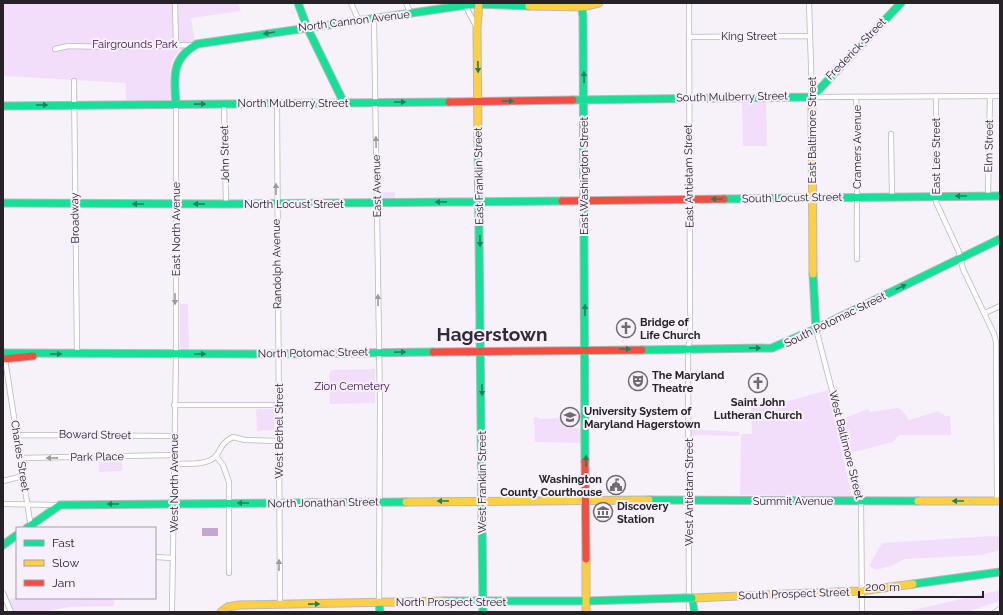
<svg xmlns="http://www.w3.org/2000/svg" width="1003" height="615" viewBox="0 0 1003 615" font-family="Raleway,sans-serif">
<style>
.green{fill:#f2defb}
.water{fill:#c4a7d0}
.lines{fill:none;stroke-linecap:round;stroke-linejoin:round}
.street-casing{stroke:#bab7bb;stroke-width:6}
.fast-casing{stroke:#bab7bb;stroke-width:9}
.slow-casing{stroke:#bab7bb;stroke-width:9}
.jam-casing{stroke:#bab7bb;stroke-width:9}
.street{stroke:#fefdfe;stroke-width:4.5}
.fast{stroke:#16e098;stroke-width:7}
.slow{stroke:#ffcf43;stroke-width:7}
.jam{stroke:#f24e42;stroke-width:7}
.fast-bridge-casing{stroke:#bab7bb;stroke-width:9;stroke-linecap:butt}
.fast-bridge{stroke:#16e098;stroke-width:7}
.oneway{fill:#1e8160}
.oneway2{fill:#9d9a9d}
.labels{text-anchor:middle;dominant-baseline:central;stroke-width:4;stroke-linejoin:round;paint-order:stroke}
.street-label{font-size:11px;fill:#262227;stroke:#f8effc}
.park-label{font-size:11px;fill:#400c51;stroke:#f8effc}
.poi-label{font-size:11px;font-weight:bold;fill:#262227;stroke:#f8effc;text-anchor:start}
.town-label{font-size:19px;font-weight:bold;fill:#322b35;stroke:#f8effc}
</style>
<rect width="100%" height="100%" fill="#f7f2f9"/>
<path class="green" d="M 3,3 L 238,3 L 241,11 L 191,18 L 195,41 C 164,55 171,70 171,100 L 126,100 L 126,83 L 3,76 Z
M 766,102 L 767,146 L 743,146 L 742,103 Z
M 381,192 L 395,192 L 395,199 L 381,200 Z
M 180,304 L 188,304 L 189,350 L 180,348 Z
M 375,369 L 375,403 L 330,404 L 329,374 L 332,370 Z
M 828,390 L 852,497 L 740,495 L 741,434 L 752,434 L 751,404 L 781,403 Z
M 898,408 L 902,410 L 909,420 L 939,411 L 939,413 L 944,414 L 944,416 L 950,416 L 951,435 L 899,435 L 893,442 L 851,453 L 842,419 L 868,409 L 870,412 Z
M 256,409 L 274,409 L 274,430 L 257,431 Z
M 534,417 L 538,417 L 539,419 L 561,418 L 565,420 L 567,428 L 581,428 L 581,443 L 535,442 Z
M 690,429 L 739,432 L 739,436 L 696,435 L 690,437 Z
M 122,461 L 122,471 L 99,472 L 99,462 Z
M 992,536 L 1000,537 L 1000,550 L 982,555 L 905,559 L 891,566 L 876,570 L 869,566 L 882,543 Z
M 1000,590 L 1000,601 L 967,612 L 904,612 Z
M 17,597 L 114,598 L 114,606 L 69,607 L 40,612 L 14,612 L 9,600 Z"/>
<path class="water" d="M 202,528 L 218,528 L 218,536 L 202,536 Z"/>
<g class="lines">
<g class="street-casing">
<path id="street" d="M 175,3 L 176,45
M 351,3 L 359,21
M 406,3 L 411,14
M 809,3 L 812,97 L 1000,96
M 465,5 L 476,26
M 374,19 L 380,406 L 379,603
M 689,37 L 809,36
M 55,49 L 68,46 L 111,47 L 193,45
M 74,81 L 77,354
M 936,96 L 936,202 L 959,252 L 963,269 L 994,334 L 996,342 L 997,501
M 856,97 C 859,151 856,205 857,259
M 224,103 L 226,204
M 277,103 L 280,604
M 891,134 L 892,197
M 988,196 L 990,96
M 985,313 L 1000,306
M 816,329 L 861,501 L 862,612
M 5,359 L 31,528
M 174,405 L 278,405
M 17,435 L 174,436
M 216,456 L 223,465 L 229,482 L 229,573
M 20,458 L 175,455
M 175,464 C 187,463 207,466 216,456 C 223,447 220,444 233,437 L 245,440 L 279,441
M 3,481 L 23,476
M 3,504 L 59,505
M 155,557 L 173,558
M 3,593 L 11,612
M 172,612 L 176,354 L 176,104
M 689,612 L 688,349 L 690,339 L 690,298 L 689,3
M 995,612 L 1000,609"/>
</g>
<g class="fast-casing">
<path id="fast" d="M 298,3 L 307,27 L 344,103
M 581,3 L 583,16 L 585,461
M 812,97 L 901,3
M 573,100 L 812,97
M 176,104 C 174,77 171,59 197,44 L 474,4 L 529,6
M 3,106 L 449,102
M 478,141 L 483,612
M 724,199 L 1000,196
M 3,203 L 226,204 L 562,201
M 813,274 L 816,329
M 642,350 L 772,348 L 811,331 L 1000,239
M 3,353 L 279,354 L 433,352
M 649,500 L 918,501
M 27,528 L 60,505 L 406,502
M 3,545 L 17,535
M 913,584 L 1000,572
M 692,598 L 694,612
M 444,601 L 586,601 L 684,598
M 379,603 L 380,612"/>
</g>
<g class="slow-casing">
<path id="slow" d="M 529,6 L 582,7 L 599,3
M 812,97 L 813,274
M 478,141 L 477,28 L 479,3
M 918,501 L 1000,501
M 406,502 L 649,500
M 586,559 L 586,612
M 692,598 L 861,591 L 913,584
M 221,612 L 228,607 L 239,605 L 444,601"/>
</g>
<g class="jam-casing">
<path id="jam" d="M 449,102 L 573,100
M 562,201 L 724,199
M 433,352 L 642,350
M 3,359 L 33,356
M 585,461 L 586,559"/>
</g>
<use href="#street" class="street"/>
<use href="#fast" class="fast"/>
<use href="#slow" class="slow"/>
<use href="#jam" class="jam"/>
<g class="fast-bridge-casing">
<path id="fast-bridge" d="M 684,598 L 692,598"/>
</g>
<use href="#fast-bridge" class="fast-bridge"/>
</g>
<defs><path id="oneway-solid" d="M-6-.8H1V-3.2L6.5 0L1 3.2V.8H-6Z"/></defs>
<g class="oneway">
<use href="#oneway-solid" transform="translate(269 33) rotate(171)"/>
<use href="#oneway-solid" transform="translate(478 67) rotate(89)"/>
<use href="#oneway-solid" transform="translate(584 77) rotate(-91)"/>
<use href="#oneway-solid" transform="translate(508 101) rotate(-1)"/>
<use href="#oneway-solid" transform="translate(400 102)"/>
<use href="#oneway-solid" transform="translate(200 104) rotate(-1)"/>
<use href="#oneway-solid" transform="translate(42 105)"/>
<use href="#oneway-solid" transform="translate(961 196) rotate(180)"/>
<use href="#oneway-solid" transform="translate(717 199) rotate(180)"/>
<use href="#oneway-solid" transform="translate(441 202) rotate(179)"/>
<use href="#oneway-solid" transform="translate(138 204) rotate(180)"/>
<use href="#oneway-solid" transform="translate(199 204) rotate(-179)"/>
<use href="#oneway-solid" transform="translate(480 241) rotate(89)"/>
<use href="#oneway-solid" transform="translate(901 287) rotate(-26)"/>
<use href="#oneway-solid" transform="translate(585 310) rotate(-90)"/>
<use href="#oneway-solid" transform="translate(755 348) rotate(-1)"/>
<use href="#oneway-solid" transform="translate(625 349)"/>
<use href="#oneway-solid" transform="translate(400 352) rotate(-1)"/>
<use href="#oneway-solid" transform="translate(56 354) rotate(1)"/>
<use href="#oneway-solid" transform="translate(200 354)"/>
<use href="#oneway-solid" transform="translate(482 390) rotate(89)"/>
<use href="#oneway-solid" transform="translate(586 461) rotate(-90)"/>
<use href="#oneway-solid" transform="translate(443 501) rotate(-180)"/>
<use href="#oneway-solid" transform="translate(958 501) rotate(180)"/>
<use href="#oneway-solid" transform="translate(243 503) rotate(180)"/>
<use href="#oneway-solid" transform="translate(113 504) rotate(180)"/>
<use href="#oneway-solid" transform="translate(314 604) rotate(-1)"/>
</g>
<g class="oneway2">
<use href="#oneway-solid" transform="translate(376 142) rotate(-91)"/>
<use href="#oneway-solid" transform="translate(276 189) rotate(-90)"/>
<use href="#oneway-solid" transform="translate(175 299) rotate(90)"/>
<use href="#oneway-solid" transform="translate(378 300) rotate(-91)"/>
<use href="#oneway-solid" transform="translate(52 458) rotate(179)"/>
<use href="#oneway-solid" transform="translate(279 565) rotate(-90)"/>
</g>
<defs>
<g id="church-ring" transform="scale(1)"><circle r="9.5" fill="#f8effc" stroke="#6f6b70" stroke-width="1.5"/><path d="M-1.2-6h2.4v3.5h3.3v2.4h-3.3V6h-2.4V-.1h-3.3v-2.4h3.3Z" fill="#6f6b70"/></g>
<g id="theatre-ring" transform="scale(1)"><circle r="9.5" fill="#f8effc" stroke="#6f6b70" stroke-width="1.5"/><path d="M-5-5.5Q0-4 5-5.5V0Q5 5 0 6Q-5 5-5 0ZM-3.3-2.5H-1v1.5H-3.3ZM1-2.5H3.3v1.5H1ZM-2.8 1Q0 5.5 2.8 1Z" fill="#6f6b70"/></g>
<g id="university-ring" transform="scale(1)"><circle r="9.5" fill="#f8effc" stroke="#6f6b70" stroke-width="1.5"/><path d="M0-5L7-2L0 1L-7-2ZM-4 1L0 2.5L4 1V4Q0 6-4 4Z" fill="#6f6b70"/></g>
<g id="civic-ring" transform="scale(1)"><circle r="9.5" fill="#f8effc" stroke="#6f6b70" stroke-width="1.5"/><path d="M-.6-6.5H3V-4.5H.6V-3L4-1V1h2V6H-6V1h2V-1L-.6-3ZM-1.2 2.5V6h2.4V2.5Z" fill="#6f6b70"/></g>
<g id="museum-ring" transform="scale(1)"><circle r="9.5" fill="#f8effc" stroke="#6f6b70" stroke-width="1.5"/><path d="M0-6L6-3V-2H-6V-3ZM-5-1h2V3h-2ZM-1-1h2V3h-2ZM3-1h2V3H3ZM-6 4H6V6H-6Z" fill="#6f6b70"/></g>
</defs>
<g fill-rule="evenodd">
<use href="#church-ring" x="626" y="328"/>
<use href="#theatre-ring" x="638" y="381"/>
<use href="#church-ring" x="758" y="383"/>
<use href="#university-ring" x="570" y="417"/>
<use href="#civic-ring" x="616" y="485"/>
<use href="#museum-ring" x="603" y="512"/>
</g>
<g class="labels">
<g class="street-label">
<text transform="translate(354 21) rotate(-7)">North Cannon Avenue</text>
<text x="749" y="36">King Street</text>
<text transform="translate(856 49) rotate(-46)">Frederick Street</text>
<text transform="translate(732 97) rotate(-1)">South Mulberry Street</text>
<text x="293" y="103">North Mulberry Street</text>
<text transform="translate(812 130) rotate(-90)">East Baltimore Street</text>
<text transform="translate(989 146) rotate(-89)">Elm Street</text>
<text transform="translate(857 147) rotate(-90)">Cramers Avenue</text>
<text transform="translate(225 154) rotate(-91)">John Street</text>
<text transform="translate(936 156) rotate(-90)">East Lee Street</text>
<text transform="translate(479 176) rotate(-91)">East Franklin Street</text>
<text transform="translate(584 176) rotate(-90)">East Washington Street</text>
<text transform="translate(689 176) rotate(-91)">East Antietam Street</text>
<text transform="translate(377 186) rotate(-91)">East Avenue</text>
<text transform="translate(792 198) rotate(-1)">South Locust Street</text>
<text x="294" y="204">North Locust Street</text>
<text transform="translate(75 218) rotate(-91)">Broadway</text>
<text transform="translate(176 229) rotate(-90)">East North Avenue</text>
<text transform="translate(277 264) rotate(-91)">Randolph Avenue</text>
<text transform="translate(835 320) rotate(-26)">South Potomac Street</text>
<text transform="translate(313 353) rotate(-1)">North Potomac Street</text>
<text transform="translate(279 431) rotate(-90)">West Bethel Street</text>
<text transform="translate(95 435) rotate(1)">Boward Street</text>
<text transform="translate(846 445) rotate(76)">West Baltimore Street</text>
<text transform="translate(20 456) rotate(81)">Charles Street</text>
<text transform="translate(97 457) rotate(-1)">Park Place</text>
<text transform="translate(482 482) rotate(-90)">West Franklin Street</text>
<text transform="translate(174 483) rotate(-90)">West North Avenue</text>
<text transform="translate(689 492) rotate(-90)">West Antietam Street</text>
<text x="793" y="501">Summit Avenue</text>
<text transform="translate(323 503) rotate(-1)">North Jonathan Street</text>
<text transform="translate(794 594) rotate(-2)">South Prospect Street</text>
<text x="451" y="602">North Prospect Street</text>
</g>
<g class="park-label">
<text x="135" y="44">Fairgrounds Park</text>
<text x="352" y="386">Zion Cemetery</text>
</g>
<g class="poi-label">
<text x="640" y="322">Bridge of<tspan x="640" dy="13">Life Church</tspan></text>
<text x="652" y="375">The Maryland<tspan x="652" dy="13">Theatre</tspan></text>
<text x="758" y="402" text-anchor="middle">Saint John<tspan x="758" dy="13">Lutheran Church</tspan></text>
<text x="584" y="411">University System of<tspan x="584" dy="13">Maryland Hagerstown</tspan></text>
<text x="602" y="479" text-anchor="end">Washington<tspan x="602" dy="13">County Courthouse</tspan></text>
<text x="617" y="506">Discovery<tspan x="617" dy="13">Station</tspan></text>
</g>
<g class="town-label">
<text x="492" y="334">Hagerstown</text>
</g>
</g>
<rect width="1003" height="615" fill="none" stroke="#262227" stroke-width="8"/>
<rect x="16" y="527" width="140" height="72" fill="#f8effc" stroke="#a49da7"/>
<rect x="24" y="540" width="20" height="6" fill="#16e098" stroke="#a49da7"/>
<text x="52" y="547" font-size="12" fill="#262227">Fast</text>
<rect x="24" y="560" width="20" height="6" fill="#ffcf43" stroke="#a49da7"/>
<text x="52" y="567" font-size="12" fill="#262227">Slow</text>
<rect x="24" y="580" width="20" height="6" fill="#f24e42" stroke="#a49da7"/>
<text x="52" y="587" font-size="12" fill="#262227">Jam</text>
<path d="M859 591v6h124v-6" fill="none" stroke="#262227" stroke-width="2"/>
<text x="865" y="591" font-size="12" fill="#262227" stroke="#f8effc" stroke-width="3" paint-order="stroke">200 m</text>
</svg>
